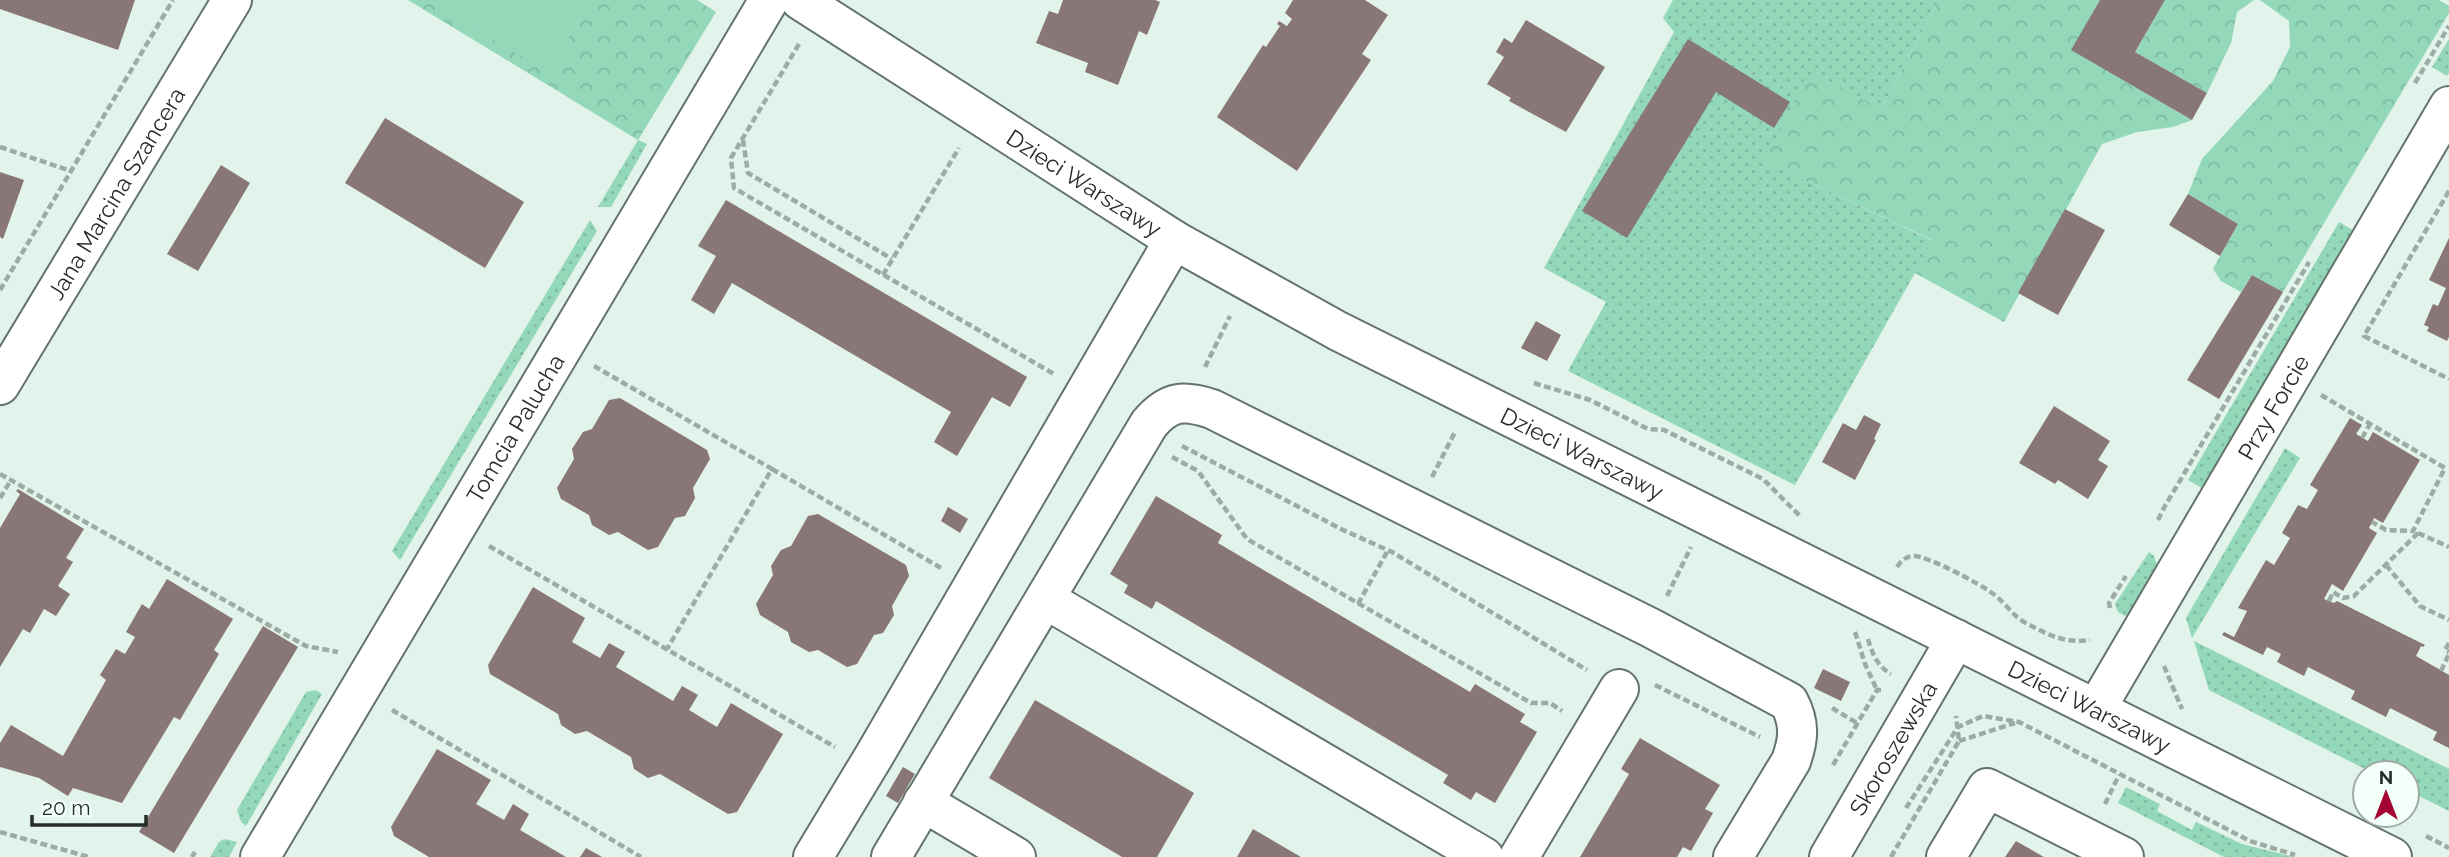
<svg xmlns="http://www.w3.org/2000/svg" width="2449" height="857" viewBox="0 0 2449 857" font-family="Raleway,sans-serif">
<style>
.grass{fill:url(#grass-dots)}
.forest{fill:url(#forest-crowns)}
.pitch{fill:#94d8ba}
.building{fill:#897676}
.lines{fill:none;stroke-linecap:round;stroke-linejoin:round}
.minor-casing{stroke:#64746c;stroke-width:42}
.path{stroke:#9daba4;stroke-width:4.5;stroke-dasharray:7 3.5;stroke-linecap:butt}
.minor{stroke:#fff;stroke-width:38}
.labels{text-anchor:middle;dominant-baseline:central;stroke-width:5;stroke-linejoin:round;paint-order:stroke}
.street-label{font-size:23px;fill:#262d2a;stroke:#f3fff9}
</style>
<defs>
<pattern id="grass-dots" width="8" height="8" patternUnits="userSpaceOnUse" patternTransform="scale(1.75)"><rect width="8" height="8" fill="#94d8ba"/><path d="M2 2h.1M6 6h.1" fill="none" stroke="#7fbaa0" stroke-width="1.8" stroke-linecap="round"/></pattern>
<pattern id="forest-crowns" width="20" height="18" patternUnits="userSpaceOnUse" patternTransform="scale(1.75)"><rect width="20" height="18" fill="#94d8ba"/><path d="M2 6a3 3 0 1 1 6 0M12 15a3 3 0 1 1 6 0" fill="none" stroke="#7fbaa0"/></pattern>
</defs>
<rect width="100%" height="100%" fill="#e1f3ea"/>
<path class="grass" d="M 1673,0 L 1939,0 L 1881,109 L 1765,161 L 1933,241 L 1795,485 L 1568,371 L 1606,302 L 1544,268 L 1674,32 L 1663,18 Z
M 2449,39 L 2449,73 L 2447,76 L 2432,67 Z
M 638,140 L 647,144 L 611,207 L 598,207 Z
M 590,220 L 597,231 L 400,560 L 392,551 Z
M 2339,222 L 2356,232 L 2205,490 L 2188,480 Z
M 2285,448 L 2300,458 L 2192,638 L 2186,618 Z
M 2149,552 L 2154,556 L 2158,569 L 2129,618 L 2118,612 L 2115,604 Z
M 2194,641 L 2449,769 L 2449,811 L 2407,790 L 2407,773 L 2373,773 L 2209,690 Z
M 316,690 L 322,694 L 246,826 L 241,822 L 237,810 L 306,692 Z
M 2126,787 L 2160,804 L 2157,811 L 2192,830 L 2196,822 L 2242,844 L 2294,857 L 2224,857 L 2118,803 Z
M 224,839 L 237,842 L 229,857 L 210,857 L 219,842 Z"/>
<path class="forest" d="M 408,0 L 697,0 L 716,12 L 638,140 Z
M 1939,0 L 2100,0 L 2072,50 L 2192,120 L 2173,127 L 2137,132 L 2102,144 L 2004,322 L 1915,273 L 1932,240 L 1764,161 L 1812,72 L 1881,109 Z
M 2165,0 L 2254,0 L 2237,12 L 2231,43 L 2207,93 L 2135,52 Z
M 2260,0 L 2439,0 L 2449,6 L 2449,13 L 2283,292 L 2252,275 L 2241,292 L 2221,281 L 2213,269 L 2238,224 L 2188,194 L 2202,159 L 2273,81 L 2290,47 L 2289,21 Z"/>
<path class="pitch" d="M 425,0 L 567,0 L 585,11 L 548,72 Z"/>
<path class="building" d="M 0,0 L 135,0 L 118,50 L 0,9 Z
M 1063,0 L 1155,0 L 1160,2 L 1147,35 L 1139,31 L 1118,85 L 1085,72 L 1088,63 L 1036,43 L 1049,11 L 1058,14 Z
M 1293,0 L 1365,0 L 1388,15 L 1362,54 L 1371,60 L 1297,171 L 1217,117 L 1263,45 L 1266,47 L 1280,26 L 1277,24 L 1279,21 L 1287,26 L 1292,19 L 1285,13 Z
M 2100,0 L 2165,0 L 2135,52 L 2207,93 L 2192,120 L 2071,50 Z
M 1526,20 L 1605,67 L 1566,132 L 1509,101 L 1511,98 L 1487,84 L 1504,57 L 1496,52 L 1504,38 L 1512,43 Z
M 1688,39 L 1790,102 L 1774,128 L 1716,92 L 1627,238 L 1582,211 Z
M 385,118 L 524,202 L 485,268 L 345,183 Z
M 221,165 L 250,183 L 198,271 L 167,254 Z
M 0,172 L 24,180 L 3,239 L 0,237 Z
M 2188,194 L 2238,224 L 2220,256 L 2169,225 Z
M 726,200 L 1027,377 L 1010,407 L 992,397 L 957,456 L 934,442 L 951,412 L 732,283 L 714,314 L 691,300 L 716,256 L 698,246 Z
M 2065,209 L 2105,230 L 2058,315 L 2018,293 Z
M 2449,238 L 2449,337 L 2447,341 L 2427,331 L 2429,327 L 2424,325 L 2433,304 L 2438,306 L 2446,288 L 2429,280 Z
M 2252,275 L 2283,292 L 2219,399 L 2187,380 Z
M 1536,321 L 1561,335 L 1547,361 L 1521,348 Z
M 620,398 L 707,450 L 710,459 L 693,488 L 695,498 L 685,516 L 675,518 L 658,547 L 648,550 L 618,532 L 609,535 L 592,525 L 589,515 L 561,499 L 557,488 L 574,459 L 572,449 L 583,432 L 592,429 L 609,400 Z
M 2054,406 L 2110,441 L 2098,460 L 2108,466 L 2088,499 L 2058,480 L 2055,484 L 2019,463 Z
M 1864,415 L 1881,424 L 1874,439 L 1876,440 L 1855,480 L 1822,462 L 1843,423 L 1856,430 Z
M 2350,418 L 2362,425 L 2356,434 L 2368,441 L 2373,432 L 2420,460 L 2383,523 L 2374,518 L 2369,528 L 2377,533 L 2343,591 L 2332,584 L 2324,599 L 2334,603 L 2337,601 L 2425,645 L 2423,647 L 2421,646 L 2416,656 L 2449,675 L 2449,748 L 2433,740 L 2437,732 L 2390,708 L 2386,717 L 2351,699 L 2355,691 L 2308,667 L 2304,676 L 2277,662 L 2281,654 L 2267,647 L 2263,655 L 2222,635 L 2224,632 L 2234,637 L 2247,611 L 2238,608 L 2266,560 L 2274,565 L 2290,538 L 2282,533 L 2298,505 L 2307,509 L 2318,490 L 2310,485 Z
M 18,489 L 84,529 L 66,558 L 73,562 L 58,586 L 70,594 L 56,616 L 44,609 L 30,633 L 23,629 L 0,667 L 0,528 L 20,494 L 16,491 Z
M 1156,496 L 1222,535 L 1218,543 L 1470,692 L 1475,684 L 1525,714 L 1520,722 L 1537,732 L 1495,803 L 1476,792 L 1471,800 L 1443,783 L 1448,775 L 1156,601 L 1152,609 L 1124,593 L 1128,585 L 1110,574 Z
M 948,507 L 968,519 L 960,533 L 941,521 Z
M 818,514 L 906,565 L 909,576 L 892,606 L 894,615 L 883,633 L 874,635 L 857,664 L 847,667 L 818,650 L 809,652 L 791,642 L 788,632 L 760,615 L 756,604 L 773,575 L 771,566 L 781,550 L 791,546 L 808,516 Z
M 167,579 L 233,619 L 214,650 L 219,654 L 180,720 L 174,717 L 122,803 L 73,788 L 68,796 L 39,778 L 0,767 L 0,743 L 11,725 L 63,756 L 106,680 L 100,675 L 116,649 L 125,654 L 135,637 L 126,632 L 142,604 L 149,609 Z
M 533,587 L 585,618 L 572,642 L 600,658 L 609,643 L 625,652 L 616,667 L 673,701 L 682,686 L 698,695 L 689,710 L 717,727 L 731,703 L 783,734 L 737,812 L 728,814 L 660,774 L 648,778 L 634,769 L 631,757 L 587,731 L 575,734 L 561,725 L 558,714 L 490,674 L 488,665 Z
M 263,626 L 298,647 L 174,853 L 139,832 Z
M 1823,669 L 1850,682 L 1841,701 L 1814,688 Z
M 1035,700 L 1194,793 L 1157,857 L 1122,857 L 989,778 Z
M 1640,738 L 1720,785 L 1705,809 L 1713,813 L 1691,851 L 1683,847 L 1677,857 L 1580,857 L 1629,774 L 1621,769 Z
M 437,749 L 491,780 L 476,804 L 504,820 L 513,804 L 529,814 L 520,830 L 566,857 L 429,857 L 394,836 L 391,827 Z
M 903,767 L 915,774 L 898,803 L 886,796 Z
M 1253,829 L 1301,857 L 1237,857 Z
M 2016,841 L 2044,857 L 2005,857 Z
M 586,848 L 602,857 L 580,857 Z"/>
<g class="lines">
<g class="minor-casing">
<g id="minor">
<path id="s1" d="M 800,0 L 1174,240 L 1338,331 L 2392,857"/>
<path id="s2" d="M 0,385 L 232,0"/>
<path d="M 1045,599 L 1484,857"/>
<path id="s3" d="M 2096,709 L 2449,106"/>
<path d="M 923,802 L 1016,857"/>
<path id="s4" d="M 260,857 L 769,0"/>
<path d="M 813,857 L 874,756 L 1174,240"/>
<path d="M 891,857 L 1149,424 C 1169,400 1184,400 1212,409 L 1651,628 L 1789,702 C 1800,723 1799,739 1791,761 L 1733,857"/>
<path d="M 1519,857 L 1619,689"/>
<path id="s5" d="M 1829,857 L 1956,639"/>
<path d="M 1946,857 L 1987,788 L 2124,857"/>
</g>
</g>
<path class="path" d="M 799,44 L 731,158 L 734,188 L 1054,374
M 2415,83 L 2449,26
M 743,140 L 748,173 L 892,259
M 0,147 L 71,171
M 2449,191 L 2364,336 L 2449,379
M 883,275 L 959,148
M 0,290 L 173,0
M 594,366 L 772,469 L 667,649
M 1205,367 L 1230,316
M 1534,383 L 1590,400 L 1648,429 L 1664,430 L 1763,479 L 1800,516
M 2321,395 L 2445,468 L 2413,531 L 2386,530 L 2372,522
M 2362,438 L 2370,424
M 1182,446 L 1343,530 L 1392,552 L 1587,670
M 1172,457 L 1198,471 L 1247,539 L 1531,703 L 1550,703 L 1562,711
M 772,469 L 941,568
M 0,474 L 306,646 L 338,652
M 1432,477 L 1455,432
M 0,498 L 11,480
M 2158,520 L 2165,506 L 2309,262
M 2418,533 L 2449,547
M 489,546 L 835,747
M 2386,565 L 2420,606 L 2449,620
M 1897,567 C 1901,561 1906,556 1914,556 C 1928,556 1980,584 1992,593 C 2004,601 2012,615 2024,622 C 2046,634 2065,644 2090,640
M 1667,596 L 1691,547
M 2329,601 L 2333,592 L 2343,598 L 2354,596 L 2418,533
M 1358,604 L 1388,550
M 2110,608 L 2109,603 L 2126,576
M 1855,632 L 1865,664 L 1877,690
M 1868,639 C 1872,653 1877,666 1891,674
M 2449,643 L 2445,650 L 2449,652
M 2164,666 L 2182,709
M 2441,671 L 2449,654
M 1655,685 L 1760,737
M 1832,708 L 1857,723
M 392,710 L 641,857
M 1959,741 L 2015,723
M 1833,765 L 1877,690 L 1882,690
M 2105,804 L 2119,775
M 1906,808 L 1958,727 L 1983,716 L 2019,722 L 2250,841 L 2295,855
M 0,832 L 89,857
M 2426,836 L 2449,848
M 192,857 L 195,852
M 1891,857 L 1959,741 L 1956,716"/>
<use href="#minor" class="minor"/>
</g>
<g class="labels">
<g class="street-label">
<text stroke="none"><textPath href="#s1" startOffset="338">Dzieci Warszawy</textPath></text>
<text stroke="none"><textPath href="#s2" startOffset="224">Jana Marcina Szancera</textPath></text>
<text stroke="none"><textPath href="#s3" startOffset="350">Przy Forcie</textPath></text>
<text stroke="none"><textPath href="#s4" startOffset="499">Tomcia Palucha</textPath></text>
<text stroke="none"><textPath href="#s1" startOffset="905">Dzieci Warszawy</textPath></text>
<text stroke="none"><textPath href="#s1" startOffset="1472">Dzieci Warszawy</textPath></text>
<text stroke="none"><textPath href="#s5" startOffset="126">Skoroszewska</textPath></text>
</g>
</g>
<g transform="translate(2386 794)"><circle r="33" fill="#f3fff9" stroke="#a1aba6" stroke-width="2"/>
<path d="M0-5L12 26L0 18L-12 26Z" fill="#a30431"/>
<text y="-10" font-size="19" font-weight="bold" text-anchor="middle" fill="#262d2a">N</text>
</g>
<path d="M32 815v10h114v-10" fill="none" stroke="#262d2a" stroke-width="3.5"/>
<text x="42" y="815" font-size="21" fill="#262d2a" stroke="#f3fff9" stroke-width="5" paint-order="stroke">20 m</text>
</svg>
